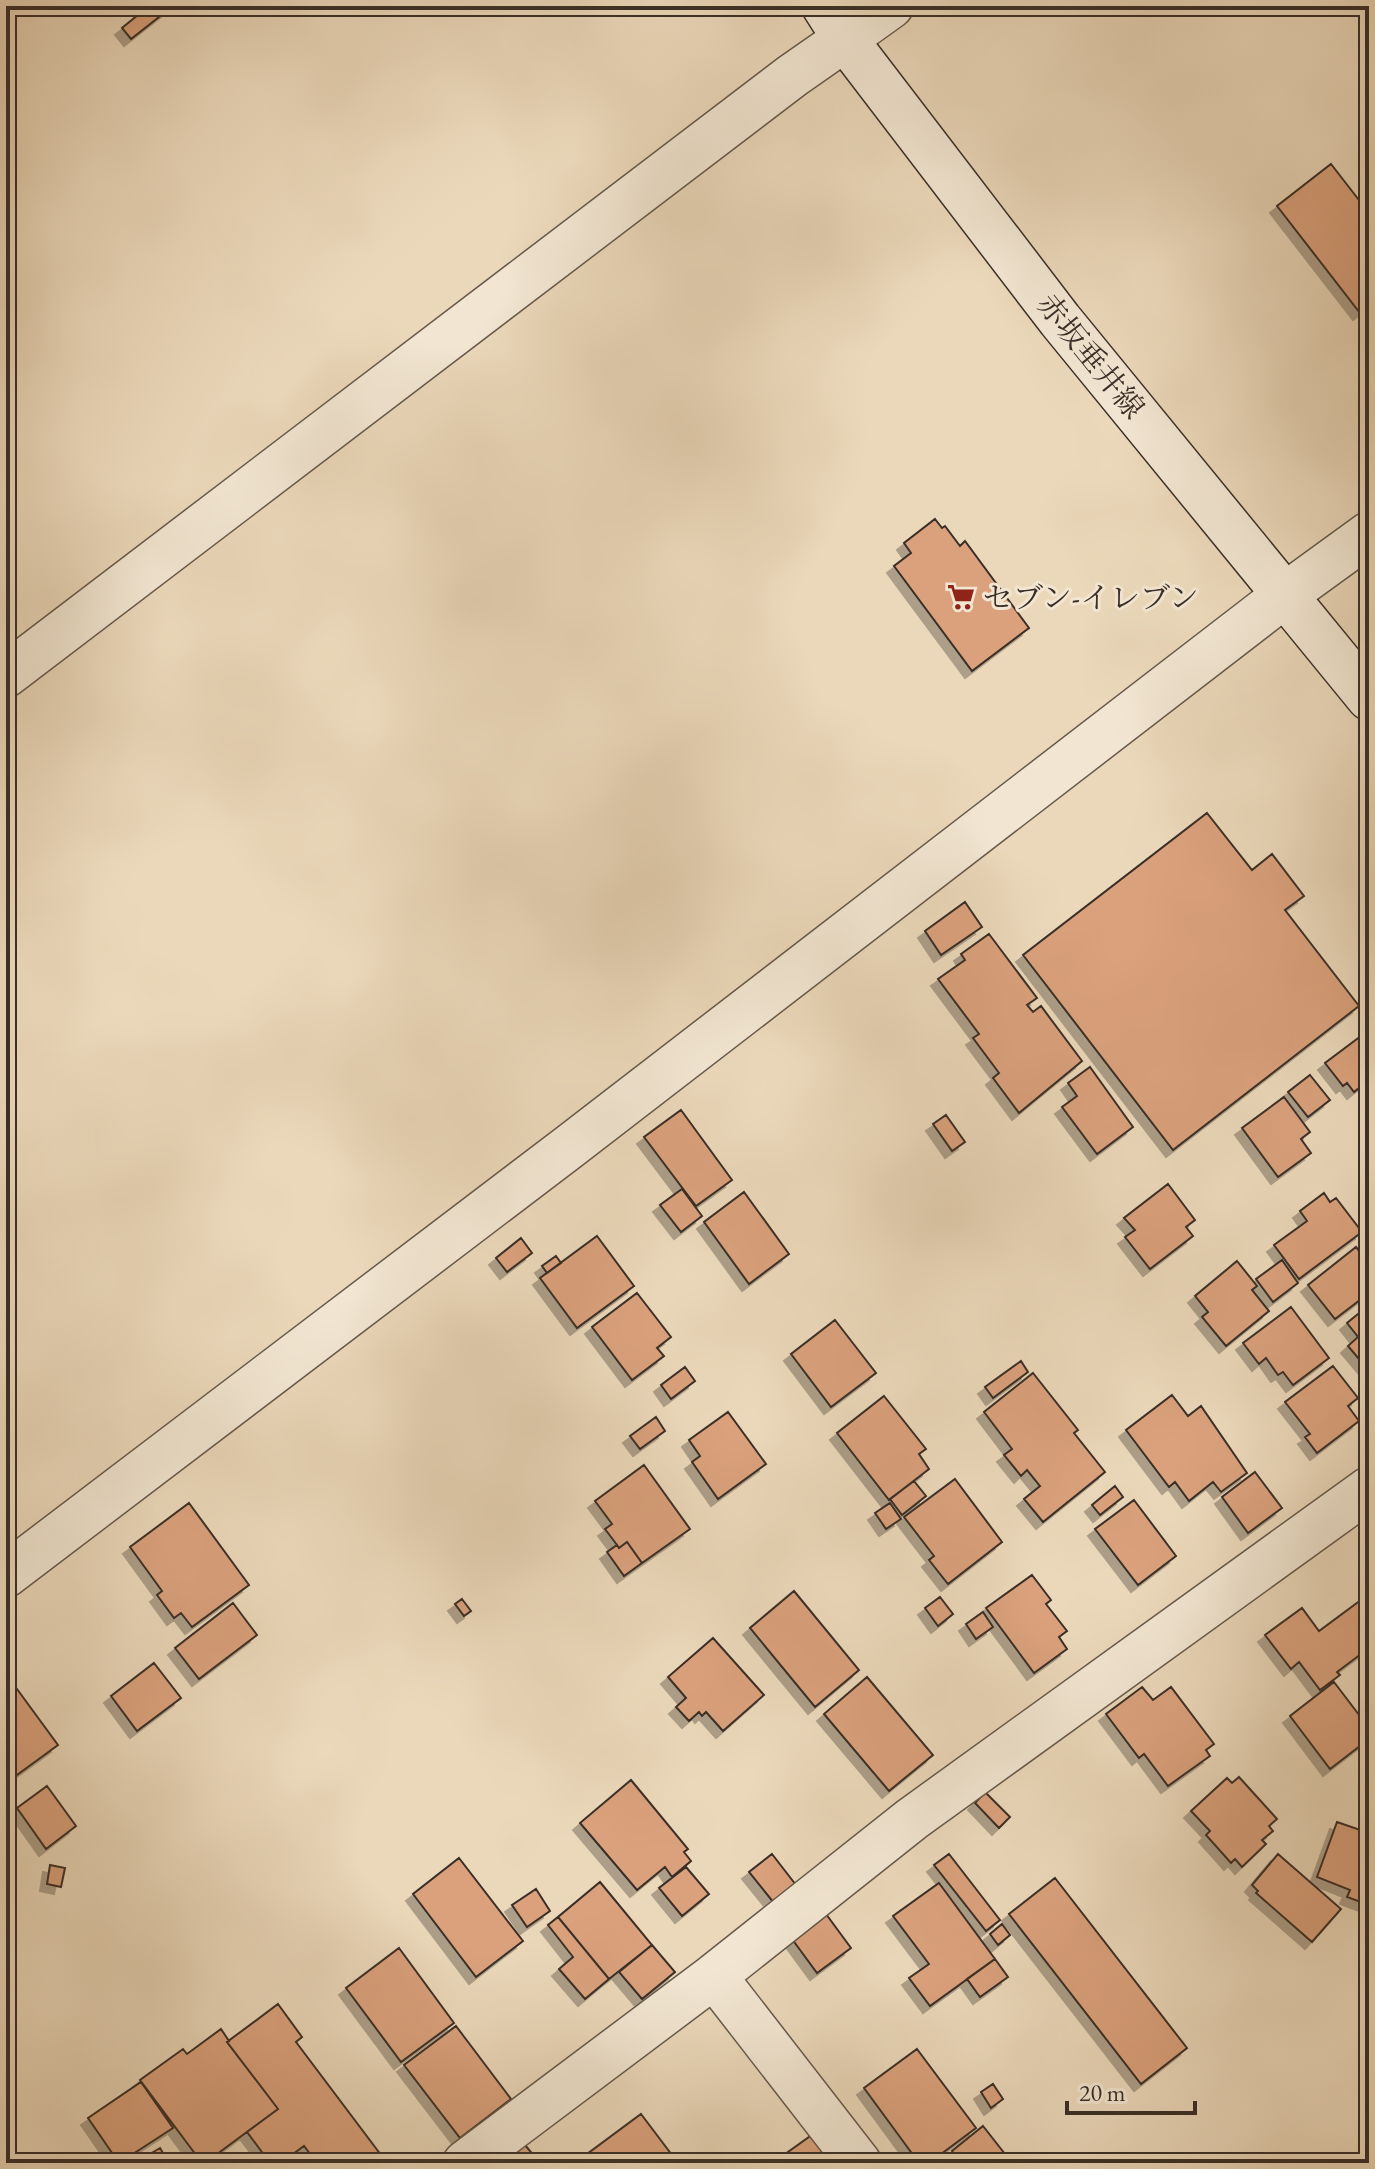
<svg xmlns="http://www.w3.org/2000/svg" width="1375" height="2169" viewBox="0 0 1375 2169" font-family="'EB Garamond','Noto Serif JP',serif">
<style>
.building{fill:#daa17b;stroke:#3a2f28;stroke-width:2;filter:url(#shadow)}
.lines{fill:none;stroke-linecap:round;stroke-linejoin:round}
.minor-casing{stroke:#66594c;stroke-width:47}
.tertiary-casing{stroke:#66594c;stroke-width:47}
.secondary-casing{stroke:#3a2f28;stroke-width:47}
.minor{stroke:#f2e6d2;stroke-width:44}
.tertiary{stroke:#f2e6d2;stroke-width:44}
.secondary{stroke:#f2e6d2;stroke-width:44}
.labels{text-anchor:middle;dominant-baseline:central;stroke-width:6;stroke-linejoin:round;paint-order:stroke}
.street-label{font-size:30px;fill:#3a2f28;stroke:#f2e6d2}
.poi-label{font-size:30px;fill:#3a2f28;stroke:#f2e6d2;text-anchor:start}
</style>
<defs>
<filter id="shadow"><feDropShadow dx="-7" dy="7" stdDeviation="0" flood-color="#0004"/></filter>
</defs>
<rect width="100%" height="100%" fill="#ebd8ba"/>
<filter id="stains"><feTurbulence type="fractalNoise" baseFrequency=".0025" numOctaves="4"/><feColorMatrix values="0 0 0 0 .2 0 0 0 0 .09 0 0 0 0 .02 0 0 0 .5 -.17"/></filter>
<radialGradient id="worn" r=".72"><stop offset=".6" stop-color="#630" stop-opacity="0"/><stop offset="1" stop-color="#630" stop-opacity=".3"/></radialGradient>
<path class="building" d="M 149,6 L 173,6 L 131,39 L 122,28 Z
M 1331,164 L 1369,213 L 1369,306 L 1360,313 L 1277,206 Z
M 935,519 L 942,528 L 945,526 L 960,546 L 965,541 L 1029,628 L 972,671 L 894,566 L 911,553 L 904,543 Z
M 1207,813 L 1252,870 L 1272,854 L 1304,896 L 1285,910 L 1359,1006 L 1173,1150 L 1023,955 Z
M 965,902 L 982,927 L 941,955 L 925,931 Z
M 989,934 L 1037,998 L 1027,1005 L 1033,1012 L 1041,1006 L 1082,1061 L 1019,1113 L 993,1078 L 999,1073 L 973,1038 L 979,1034 L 938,979 L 965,960 L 961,954 Z
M 1369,1030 L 1369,1080 L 1354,1092 L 1347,1083 L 1343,1086 L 1325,1063 Z
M 1090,1067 L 1133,1127 L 1097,1154 L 1062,1107 L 1077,1096 L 1068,1083 Z
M 1310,1075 L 1330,1100 L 1308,1117 L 1288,1092 Z
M 1284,1097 L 1310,1132 L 1301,1139 L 1311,1153 L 1278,1177 L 1242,1128 Z
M 681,1110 L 732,1180 L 696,1206 L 644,1137 Z
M 946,1115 L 965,1142 L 952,1151 L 933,1124 Z
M 1168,1184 L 1195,1220 L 1186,1227 L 1193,1236 L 1150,1269 L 1125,1237 L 1135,1230 L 1124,1218 Z
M 682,1189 L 702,1216 L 681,1232 L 660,1205 Z
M 744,1192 L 789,1254 L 749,1284 L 704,1222 Z
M 1324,1193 L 1330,1202 L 1336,1198 L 1362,1232 L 1299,1279 L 1274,1245 L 1307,1221 L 1300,1211 Z
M 597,1236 L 634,1286 L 577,1328 L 540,1278 Z
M 521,1238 L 532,1253 L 507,1272 L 496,1258 Z
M 1356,1247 L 1369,1263 L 1369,1293 L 1335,1319 L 1308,1285 Z
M 556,1256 L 561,1263 L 547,1273 L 542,1266 Z
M 1282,1260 L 1298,1283 L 1273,1302 L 1256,1279 Z
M 1237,1261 L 1257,1286 L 1252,1290 L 1269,1311 L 1226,1346 L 1202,1317 L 1208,1312 L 1195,1296 Z
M 637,1293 L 671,1337 L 657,1348 L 664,1356 L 632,1380 L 592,1327 Z
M 1369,1305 L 1369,1371 L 1348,1346 L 1358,1337 L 1347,1323 Z
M 1291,1307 L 1329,1358 L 1293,1385 L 1283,1372 L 1278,1375 L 1266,1358 L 1259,1364 L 1243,1343 Z
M 835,1320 L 876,1373 L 831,1407 L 791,1354 Z
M 1021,1361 L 1028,1372 L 993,1398 L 985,1387 Z
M 1333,1366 L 1358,1398 L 1348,1406 L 1359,1421 L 1317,1453 L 1305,1437 L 1310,1434 L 1285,1402 Z
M 685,1367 L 695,1381 L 671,1399 L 661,1385 Z
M 1033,1373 L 1078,1430 L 1074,1433 L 1105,1472 L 1043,1522 L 1024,1499 L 1040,1486 L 1027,1470 L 1021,1476 L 1004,1455 L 1012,1449 L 984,1412 Z
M 1172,1395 L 1188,1416 L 1201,1406 L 1247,1473 L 1221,1492 L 1213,1482 L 1189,1501 L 1175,1482 L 1169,1487 L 1126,1430 Z
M 884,1396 L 926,1449 L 919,1454 L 929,1469 L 889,1500 L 837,1433 Z
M 728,1412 L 766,1464 L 718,1499 L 692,1462 L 700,1456 L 689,1440 Z
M 656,1417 L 665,1431 L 640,1449 L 630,1436 Z
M 644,1465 L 690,1529 L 642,1563 L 627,1542 L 619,1548 L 617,1545 L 605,1529 L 612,1524 L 595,1501 Z
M 1255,1472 L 1282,1508 L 1248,1533 L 1222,1497 Z
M 955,1479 L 1002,1542 L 948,1584 L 929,1560 L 934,1556 L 904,1517 Z
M 914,1481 L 926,1496 L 902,1515 L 890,1499 Z
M 1115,1486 L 1123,1497 L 1100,1515 L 1092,1505 Z
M 1134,1500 L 1176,1556 L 1138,1585 L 1095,1529 Z
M 189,1503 L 249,1585 L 192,1627 L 181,1613 L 174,1618 L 157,1595 L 162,1591 L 130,1547 Z
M 890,1503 L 901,1519 L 886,1529 L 875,1513 Z
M 627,1542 L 642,1563 L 624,1576 L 607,1552 L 617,1545 L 619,1548 Z
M 1032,1575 L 1051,1600 L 1046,1604 L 1067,1631 L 1059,1637 L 1067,1649 L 1034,1673 L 986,1608 Z
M 794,1591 L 859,1670 L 815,1707 L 750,1628 Z
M 1369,1594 L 1369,1648 L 1337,1672 L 1340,1675 L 1320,1690 L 1299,1662 L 1291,1669 L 1265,1635 L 1302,1608 L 1319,1631 Z
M 940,1597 L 953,1614 L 938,1626 L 925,1608 Z
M 462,1599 L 471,1611 L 464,1616 L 455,1604 Z
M 233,1603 L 257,1635 L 199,1679 L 175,1648 Z
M 983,1612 L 993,1627 L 976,1639 L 966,1624 Z
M 713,1638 L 764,1695 L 723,1731 L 706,1712 L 702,1716 L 699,1712 L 689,1721 L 676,1707 L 686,1698 L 668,1677 Z
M 154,1663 L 181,1698 L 137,1731 L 111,1696 Z
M 6,1674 L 58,1745 L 6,1783 Z
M 867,1677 L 933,1755 L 889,1791 L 824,1714 Z
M 1334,1682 L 1369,1728 L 1369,1739 L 1330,1769 L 1290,1716 Z
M 1142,1687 L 1153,1700 L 1171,1687 L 1214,1744 L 1206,1750 L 1210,1756 L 1168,1786 L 1144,1754 L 1139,1758 L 1106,1714 Z
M 1239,1777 L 1277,1819 L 1269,1826 L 1273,1831 L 1262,1840 L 1266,1844 L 1242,1867 L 1235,1859 L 1231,1863 L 1206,1835 L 1210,1831 L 1191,1811 L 1227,1778 L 1232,1783 Z
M 631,1780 L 688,1849 L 684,1852 L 691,1861 L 672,1877 L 665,1867 L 637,1890 L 580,1823 Z
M 47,1786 L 76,1826 L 46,1849 L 17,1808 Z
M 985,1792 L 1010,1817 L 999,1828 L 975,1803 Z
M 1337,1822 L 1360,1830 L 1361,1826 L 1369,1829 L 1369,1905 L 1347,1897 L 1350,1890 L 1317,1877 Z
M 772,1854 L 796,1885 L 774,1903 L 749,1872 Z
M 949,1854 L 1000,1920 L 986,1931 L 934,1865 Z
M 1278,1854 L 1341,1909 L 1312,1942 L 1256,1893 L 1258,1891 L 1252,1885 Z
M 459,1858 L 523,1941 L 476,1977 L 413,1894 Z
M 50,1865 L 65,1868 L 61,1887 L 47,1884 Z
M 686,1867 L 709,1894 L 682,1916 L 659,1888 Z
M 1055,1878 L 1187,2048 L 1141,2084 L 1009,1914 Z
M 600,1882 L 652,1945 L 609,1979 L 558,1917 Z
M 939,1883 L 995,1959 L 930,2006 L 909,1978 L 929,1964 L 893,1916 Z
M 536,1889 L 550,1911 L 527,1927 L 512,1905 Z
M 826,1914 L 851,1948 L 817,1973 L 792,1939 Z
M 558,1917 L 609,1979 L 585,1999 L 559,1969 L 573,1957 L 548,1925 Z
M 1002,1924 L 1010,1935 L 998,1945 L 990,1934 Z
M 652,1945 L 675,1972 L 642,1999 L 619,1972 Z
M 399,1948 L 454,2023 L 401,2062 L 346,1988 Z
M 995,1959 L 1008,1977 L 980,1997 L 967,1979 Z
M 278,2004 L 302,2037 L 296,2042 L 387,2163 L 307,2163 L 313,2158 L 304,2146 L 281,2163 L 270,2163 L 247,2132 L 278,2109 L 227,2042 Z
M 456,2026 L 511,2099 L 460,2138 L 404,2065 Z
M 221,2029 L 229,2041 L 227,2042 L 278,2109 L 205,2163 L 202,2163 L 140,2080 L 183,2049 L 187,2054 Z
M 917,2049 L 976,2128 L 929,2163 L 919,2163 L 864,2088 Z
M 141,2082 L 173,2128 L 119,2163 L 88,2118 Z
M 993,2084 L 1003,2099 L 991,2108 L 981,2092 Z
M 641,2114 L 678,2163 L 588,2163 L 583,2157 Z
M 983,2126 L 1012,2163 L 961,2163 L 952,2151 Z
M 816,2132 L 839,2163 L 796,2163 L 788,2152 Z
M 525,2145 L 540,2163 L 504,2163 Z
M 160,2148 L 169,2163 L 135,2163 Z"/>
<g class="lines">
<g class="minor-casing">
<path id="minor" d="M 6,675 L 792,76 L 845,39
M 6,1575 L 569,1147 L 1285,595
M 714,1976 L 859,2163
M 465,2163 L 714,1976 L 912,1819 L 1369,1489"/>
</g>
<g class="tertiary-casing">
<path id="tertiary" d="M 845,39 L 891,6
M 1285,595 L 1369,534"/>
</g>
<g class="secondary-casing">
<path id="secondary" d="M 824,6 L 845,39 L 1060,320 L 1369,698"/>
</g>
<use href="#minor" class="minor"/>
<use href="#tertiary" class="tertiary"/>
<use href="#secondary" class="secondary"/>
</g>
<defs>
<g id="supermarket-bare" transform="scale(2.16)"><path d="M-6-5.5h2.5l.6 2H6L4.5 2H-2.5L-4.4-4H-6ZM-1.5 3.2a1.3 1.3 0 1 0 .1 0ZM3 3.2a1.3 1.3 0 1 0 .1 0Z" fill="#8f2418" stroke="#f2e6d2" stroke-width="2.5" paint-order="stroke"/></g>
</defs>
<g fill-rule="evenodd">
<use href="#supermarket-bare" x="961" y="597"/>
</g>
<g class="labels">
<g class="street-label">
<text transform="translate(1091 356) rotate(51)">赤坂垂井線</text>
</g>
<g class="poi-label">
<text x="983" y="597">セブン-イレブン</text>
</g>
</g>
<rect width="1375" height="2169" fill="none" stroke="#ebd8ba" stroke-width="32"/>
<rect x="8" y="8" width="1359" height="2153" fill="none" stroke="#3a2f28" stroke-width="4"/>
<rect x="16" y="16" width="1343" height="2137" fill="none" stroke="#3a2f28" stroke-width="2"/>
<path d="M1067 2101v12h128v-12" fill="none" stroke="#3a2f28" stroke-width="4"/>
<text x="1079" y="2101" font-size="24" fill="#3a2f28" stroke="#f2e6d2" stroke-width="6" paint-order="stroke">20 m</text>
<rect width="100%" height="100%" filter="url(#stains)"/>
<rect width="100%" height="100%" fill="url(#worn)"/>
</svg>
